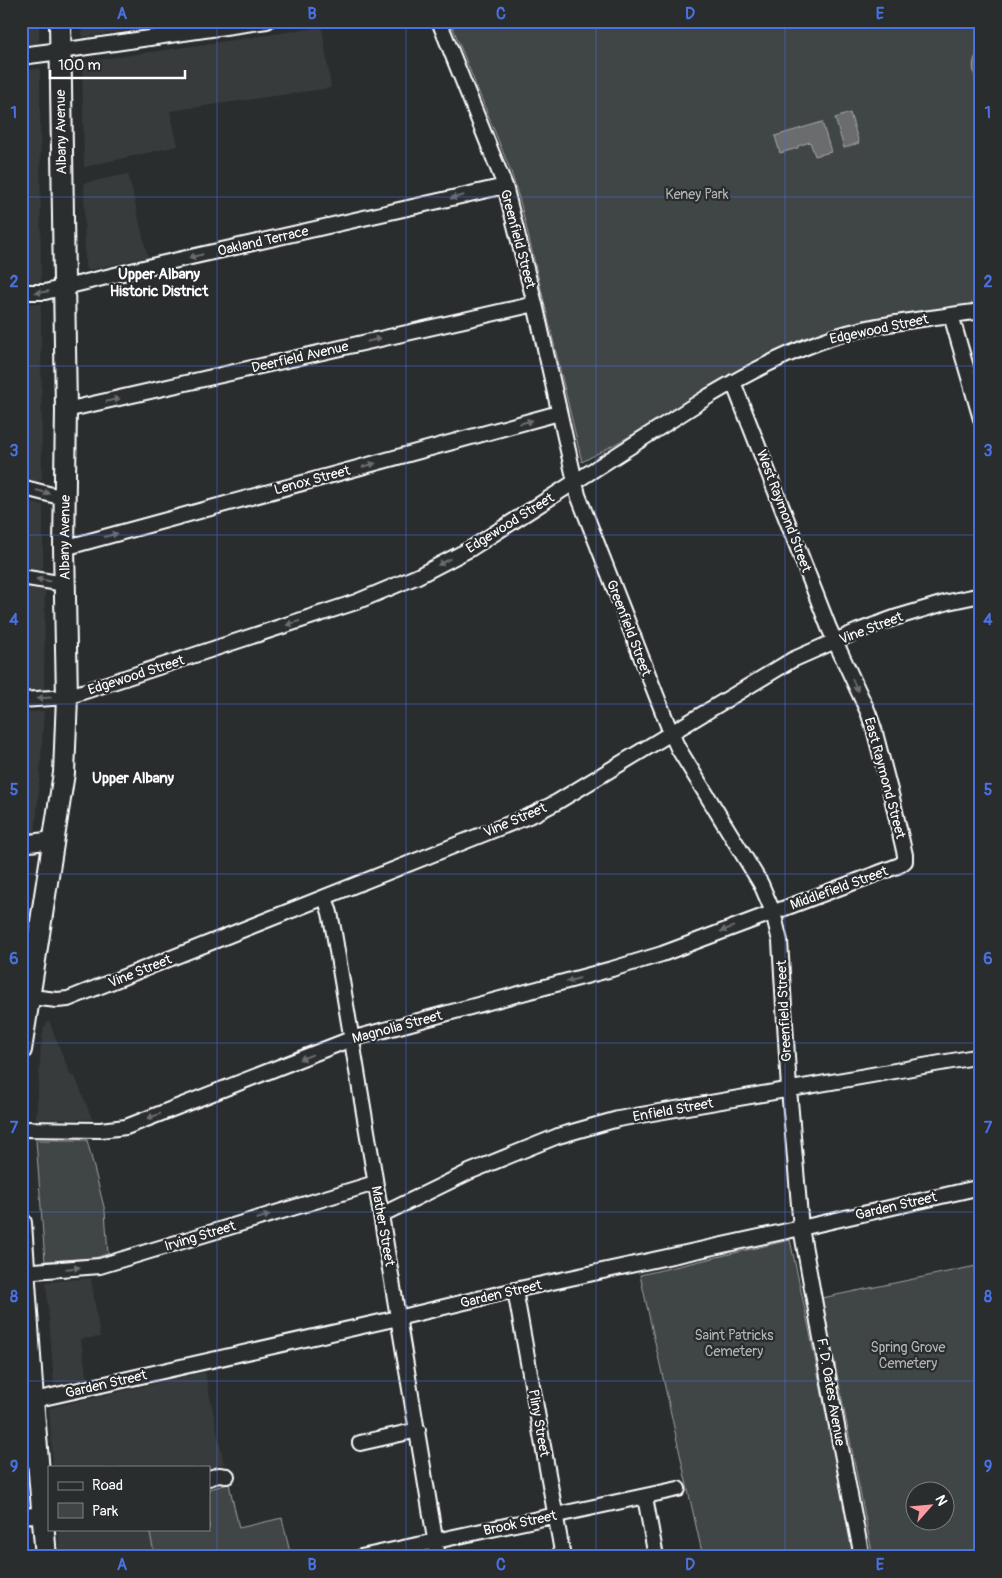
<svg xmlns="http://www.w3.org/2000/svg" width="1002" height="1578" viewBox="0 0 1002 1578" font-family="Pangolin,sans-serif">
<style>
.built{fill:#373a3b}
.green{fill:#414445;stroke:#a0a2a2;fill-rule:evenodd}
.water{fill:#6a6c6d;stroke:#a6a7a7}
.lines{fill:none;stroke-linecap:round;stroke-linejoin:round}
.minor-casing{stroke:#fff;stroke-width:18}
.major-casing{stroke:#fff;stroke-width:20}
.highway-casing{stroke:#fff;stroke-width:24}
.minor{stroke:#2a2d2e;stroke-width:14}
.major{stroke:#2a2d2e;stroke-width:16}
.highway{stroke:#2a2d2e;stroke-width:20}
.oneway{fill:#6a6c6d}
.grid{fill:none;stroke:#4a71e0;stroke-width:1;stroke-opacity:0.55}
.labels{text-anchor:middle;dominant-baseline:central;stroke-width:4.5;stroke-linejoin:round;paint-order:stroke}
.street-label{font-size:14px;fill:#fff;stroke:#2a2d2e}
.park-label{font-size:14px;fill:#b3b4b5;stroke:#2a2d2e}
.neighbourhood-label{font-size:15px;font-weight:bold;fill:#fff;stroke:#2a2d2e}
.neatline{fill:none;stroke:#4a71e0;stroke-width:2}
.grid-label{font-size:16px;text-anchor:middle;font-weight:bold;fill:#4a71e0}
</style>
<rect width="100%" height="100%" fill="#2a2d2e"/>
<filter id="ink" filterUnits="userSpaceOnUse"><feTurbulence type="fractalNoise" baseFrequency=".02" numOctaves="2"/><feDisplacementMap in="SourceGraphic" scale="10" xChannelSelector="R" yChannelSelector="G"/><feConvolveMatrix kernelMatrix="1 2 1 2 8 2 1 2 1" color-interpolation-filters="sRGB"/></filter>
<g filter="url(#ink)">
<path class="built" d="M 21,21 L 39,21 L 39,41 L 37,44 L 21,46 Z
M 82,21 L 191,21 L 82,37 Z
M 322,27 L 331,88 L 170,111 L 178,146 L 84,167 L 82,62 Z
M 40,68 L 41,284 L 21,282 L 21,71 Z
M 128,174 L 148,257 L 88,270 L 85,267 L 84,183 Z
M 21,303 L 41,304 L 42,479 L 38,482 L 21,477 Z
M 21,499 L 43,505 L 43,567 L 42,569 L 39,570 L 21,567 Z
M 21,587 L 45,591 L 44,690 L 21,691 Z
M 44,711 L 41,762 L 35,834 L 21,835 L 21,712 Z
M 21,855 L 27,855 L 30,859 L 21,912 Z
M 49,1021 L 71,1076 L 75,1076 L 92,1119 L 36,1119 L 41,1046 L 44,1027 Z
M 91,1278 L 100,1337 L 81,1339 L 87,1378 L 54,1384 L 46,1282 Z
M 205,1372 L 224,1464 L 209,1468 L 209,1467 L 53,1467 L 49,1408 Z
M 58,1529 L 149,1529 L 155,1557 L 60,1557 Z"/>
<path class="green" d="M 450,21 L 981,21 L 981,303 L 867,319 L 804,338 L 754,363 L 630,436 L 582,462 L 521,205 L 511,172 Z
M 36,1140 L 87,1140 L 105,1211 L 108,1254 L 94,1258 L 45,1261 Z
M 790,1240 L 809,1328 L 854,1557 L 703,1557 L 640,1275 Z
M 981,1265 L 981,1557 L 873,1557 L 822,1298 ZM 914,1490 L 944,1490 L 944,1520 L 914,1520 Z
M 229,1484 L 239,1528 L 282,1518 L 291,1557 L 155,1557 L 149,1529 L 209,1529 L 209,1489 Z"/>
<path class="water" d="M 981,48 L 981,88 L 979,88 C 973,71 969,63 981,48 Z
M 850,113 L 859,143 L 844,148 L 835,118 Z
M 822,122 L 831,152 L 815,156 L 810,142 L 798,146 L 798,148 L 780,153 L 775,136 Z"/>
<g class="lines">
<g class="minor-casing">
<path id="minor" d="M 439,21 L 505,186 L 535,304 L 578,495 L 671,733 L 678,748 L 761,884 L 773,912 L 780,941 L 789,1089 L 801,1228 L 841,1448 L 862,1557
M 60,51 L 267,21
M 21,292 L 45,292 L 160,264 L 505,186
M 951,315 L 981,419
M 66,410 L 535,304
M 21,487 L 64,498
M 64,548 L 559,413
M 21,577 L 65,584
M 21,700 L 67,697 L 356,602 L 418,576 L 470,549 L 709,396 C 744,375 781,356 819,342 C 870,323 927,319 981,311
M 325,897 L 330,913 L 334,933 L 438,1557
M 22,996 L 57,1000 L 68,999 L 534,814 L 557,802 L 792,660 L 858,631 L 894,618 L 948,602 L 981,595
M 21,1129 L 100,1130 L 126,1127 L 351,1039 L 612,969 L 662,954 L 900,865 L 905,861 L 905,855 L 892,798 L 874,729 L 868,712 L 829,628 L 733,382
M 381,1215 L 469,1172 L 558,1136 L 618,1119 L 981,1056
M 21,1272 L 100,1266 L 375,1183
M 515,1290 L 563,1557
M 21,1403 L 398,1318 L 515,1290 L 801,1228 L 981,1187
M 360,1443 L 418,1430
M 209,1478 L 219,1475 L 227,1476
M 645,1497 L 656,1557
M 21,1516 L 49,1514
M 361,1557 L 678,1489"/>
</g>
<g class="major-casing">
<path id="major" d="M 21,56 L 60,51
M 21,844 L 54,840"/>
</g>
<g class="highway-casing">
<g id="highway">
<path id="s1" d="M 21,1050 L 64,773 L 67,697 L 64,548 L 66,410 L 60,21"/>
<path d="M 21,1223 L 33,1400 L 46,1557"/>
</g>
</g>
<use href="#minor" class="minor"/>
<use href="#major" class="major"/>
<use href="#highway" class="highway"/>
</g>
<defs><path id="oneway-solid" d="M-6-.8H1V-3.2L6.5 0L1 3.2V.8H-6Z" transform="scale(1.25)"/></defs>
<g class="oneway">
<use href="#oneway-solid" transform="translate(457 197) rotate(167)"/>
<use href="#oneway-solid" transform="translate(196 256) rotate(167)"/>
<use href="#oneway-solid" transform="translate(42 292) rotate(174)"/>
<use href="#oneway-solid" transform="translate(374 340) rotate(-13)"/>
<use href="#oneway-solid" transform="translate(113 400) rotate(-13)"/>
<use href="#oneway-solid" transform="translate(526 422) rotate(-15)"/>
<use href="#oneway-solid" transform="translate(369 465) rotate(-15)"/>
<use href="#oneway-solid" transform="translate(43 492) rotate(15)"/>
<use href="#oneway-solid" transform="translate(111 535) rotate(-15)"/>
<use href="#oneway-solid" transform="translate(444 562) rotate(152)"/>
<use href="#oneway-solid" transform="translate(43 580) rotate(-171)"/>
<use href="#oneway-solid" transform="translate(293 623) rotate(162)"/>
<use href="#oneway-solid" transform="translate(855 685) rotate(65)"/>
<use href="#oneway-solid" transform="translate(44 698) rotate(176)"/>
<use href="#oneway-solid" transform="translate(727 929) rotate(159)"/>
<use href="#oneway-solid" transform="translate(573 980) rotate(165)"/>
<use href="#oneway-solid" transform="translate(306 1057) rotate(159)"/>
<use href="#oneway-solid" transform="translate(154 1116) rotate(159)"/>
<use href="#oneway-solid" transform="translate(263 1217) rotate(-17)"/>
<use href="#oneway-solid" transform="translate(73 1268) rotate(-5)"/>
</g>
</g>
<path class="grid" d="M 217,21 L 217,1557M 406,21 L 406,1557M 596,21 L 596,1557M 785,21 L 785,1557M 21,197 L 981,197M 21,366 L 981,366M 21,535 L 981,535M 21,704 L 981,704M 21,874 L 981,874M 21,1043 L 981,1043M 21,1212 L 981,1212M 21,1381 L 981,1381"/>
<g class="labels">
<g class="street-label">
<text transform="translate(61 132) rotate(-91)">Albany Avenue</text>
<text transform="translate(518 239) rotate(75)">Greenfield Street</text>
<text transform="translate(263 241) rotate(-13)">Oakland Terrace</text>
<text transform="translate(879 329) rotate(-12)">Edgewood Street</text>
<text transform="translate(300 357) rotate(-13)">Deerfield Avenue</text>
<text transform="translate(312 480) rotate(-15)">Lenox Street</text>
<text transform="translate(784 511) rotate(69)">West Raymond Street</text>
<text transform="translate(510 523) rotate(-32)">Edgewood Street</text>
<text stroke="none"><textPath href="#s1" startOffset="516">Albany Avenue</textPath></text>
<text transform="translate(629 628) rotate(69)">Greenfield Street</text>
<text transform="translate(871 628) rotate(-21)">Vine Street</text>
<text transform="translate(136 675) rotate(-18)">Edgewood Street</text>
<text transform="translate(885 778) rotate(75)">East Raymond Street</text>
<text transform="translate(515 820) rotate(-23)">Vine Street</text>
<text transform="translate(839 888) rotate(-20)">Middlefield Street</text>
<text transform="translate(140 971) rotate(-22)">Vine Street</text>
<text transform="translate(784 1011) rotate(-93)">Greenfield Street</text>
<text transform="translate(397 1027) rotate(-15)">Magnolia Street</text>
<text transform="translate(673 1110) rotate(-10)">Enfield Street</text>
<text transform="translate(896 1206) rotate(-13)">Garden Street</text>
<text transform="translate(383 1226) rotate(80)">Mather Street</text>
<text transform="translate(200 1236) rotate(-17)">Irving Street</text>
<text transform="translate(501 1294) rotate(-13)">Garden Street</text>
<text transform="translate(106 1384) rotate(-13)">Garden Street</text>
<text transform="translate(831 1392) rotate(80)">F. D. Oates Avenue</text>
<text transform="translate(539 1423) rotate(80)">Pliny Street</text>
<text transform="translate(520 1523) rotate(-12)">Brook Street</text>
</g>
<g class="park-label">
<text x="697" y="194">Keney Park</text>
<text x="734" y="1335">Saint Patricks<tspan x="734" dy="16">Cemetery</tspan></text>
<text x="908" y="1347">Spring Grove<tspan x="908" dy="16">Cemetery</tspan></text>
</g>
<g class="neighbourhood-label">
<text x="159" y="274">Upper Albany<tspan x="159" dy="17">Historic District</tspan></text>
<text x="133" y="778">Upper Albany</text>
</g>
</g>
<rect width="1002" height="1578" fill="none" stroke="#2a2d2e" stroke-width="55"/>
<rect x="48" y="1466" width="162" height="65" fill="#2a2d2e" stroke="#7f8182"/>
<rect x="58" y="1482" width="25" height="8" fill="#2a2d2e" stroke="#7f8182"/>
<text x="92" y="1490" font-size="15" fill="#ffffff">Road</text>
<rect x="58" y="1503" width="25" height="15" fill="#414445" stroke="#7f8182"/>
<text x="92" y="1516" font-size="15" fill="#ffffff">Park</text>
<g transform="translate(930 1506) rotate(63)"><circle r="24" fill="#2a2d2e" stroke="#7f8182"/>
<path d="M0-4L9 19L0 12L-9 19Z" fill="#ff9aa2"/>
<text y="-8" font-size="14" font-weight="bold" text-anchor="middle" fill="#ffffff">N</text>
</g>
<path d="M50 70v8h135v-8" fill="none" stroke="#ffffff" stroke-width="2.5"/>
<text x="58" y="70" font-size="15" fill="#ffffff" stroke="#2a2d2e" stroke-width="4" paint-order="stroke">100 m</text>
<rect x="28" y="28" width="946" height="1522" class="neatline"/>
<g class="grid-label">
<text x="122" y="19">A</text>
<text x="312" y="19">B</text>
<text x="501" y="19">C</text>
<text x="690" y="19">D</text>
<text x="880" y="19">E</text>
<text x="14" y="118">1</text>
<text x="988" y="118">1</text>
<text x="14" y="287">2</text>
<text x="988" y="287">2</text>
<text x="14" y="456">3</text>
<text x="988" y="456">3</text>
<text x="14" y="625">4</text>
<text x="988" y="625">4</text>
<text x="14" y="795">5</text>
<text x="988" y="795">5</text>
<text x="14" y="964">6</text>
<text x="988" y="964">6</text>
<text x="14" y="1133">7</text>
<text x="988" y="1133">7</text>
<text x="14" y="1302">8</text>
<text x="988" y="1302">8</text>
<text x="14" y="1472">9</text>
<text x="988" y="1472">9</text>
<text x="122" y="1570">A</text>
<text x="312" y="1570">B</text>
<text x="501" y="1570">C</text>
<text x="690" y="1570">D</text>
<text x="880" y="1570">E</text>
</g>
</svg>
